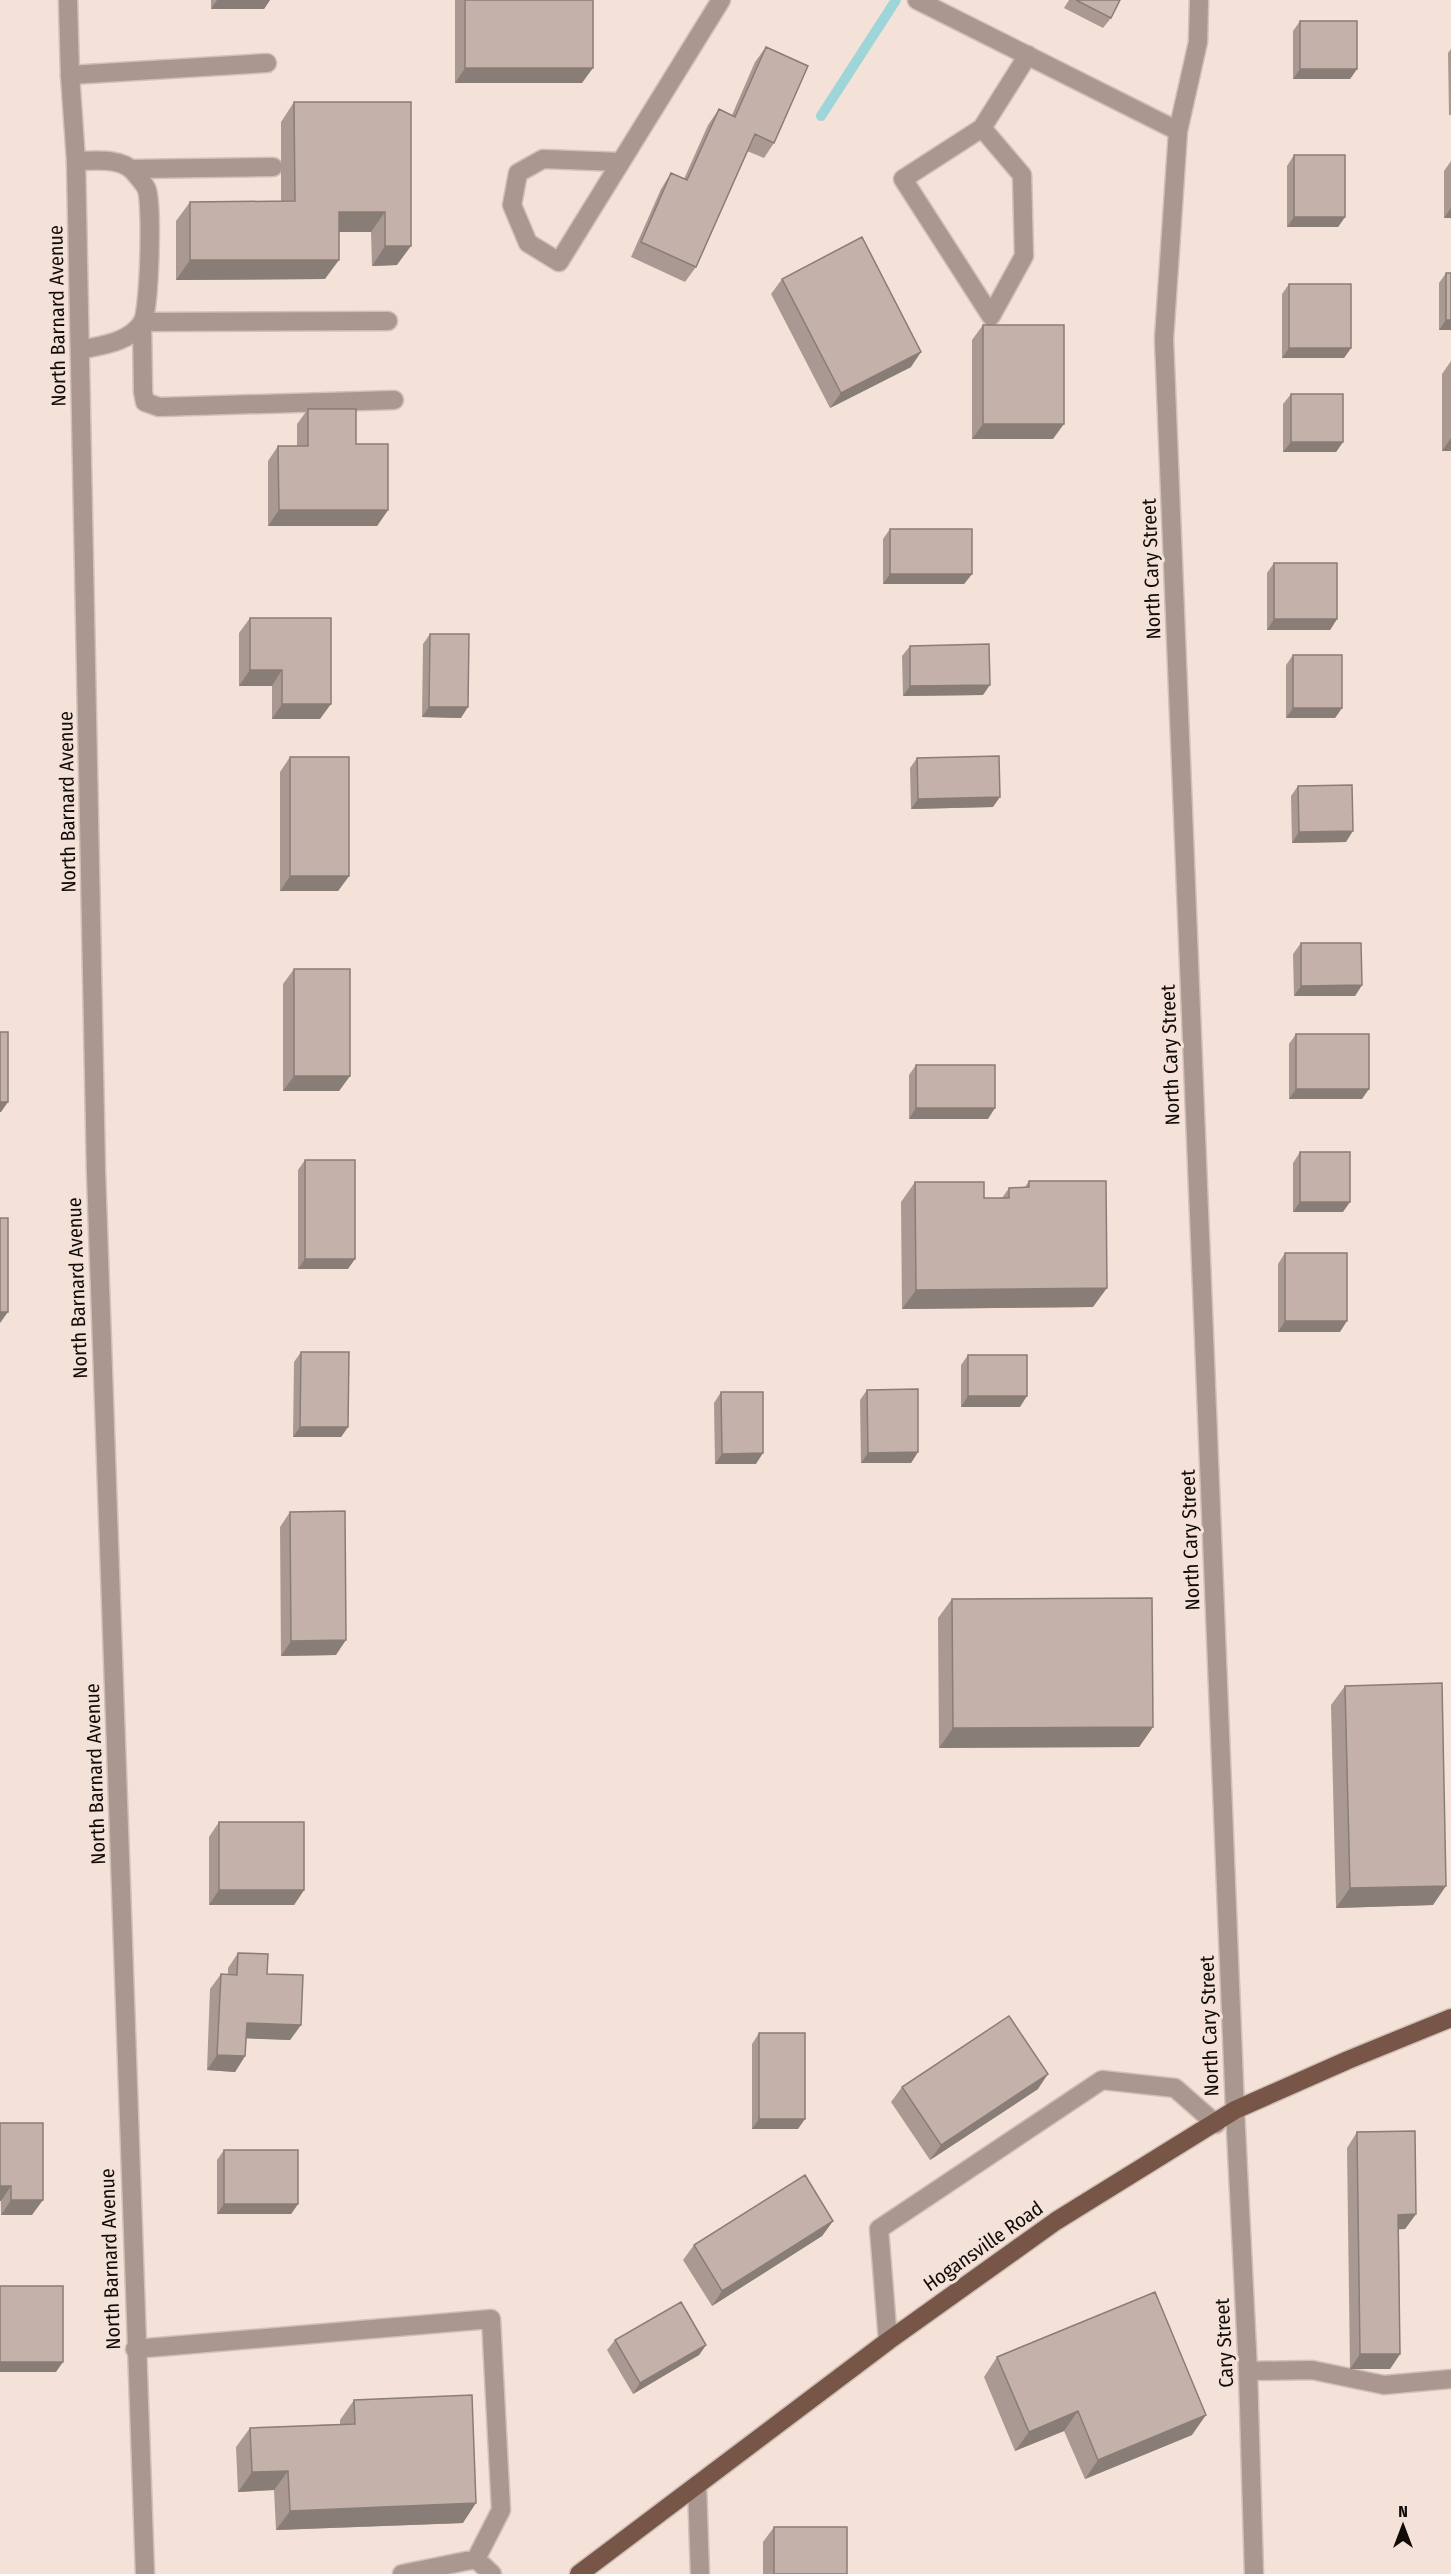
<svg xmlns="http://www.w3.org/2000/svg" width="1451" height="2574" viewBox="0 0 1451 2574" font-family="'Fira Sans Condensed',sans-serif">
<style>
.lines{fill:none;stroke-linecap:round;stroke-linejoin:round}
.stream{stroke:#9dd5d8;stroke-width:10}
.service-casing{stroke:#d0c0b8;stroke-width:21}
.minor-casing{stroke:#d0c0b8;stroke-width:21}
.primary-casing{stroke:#d0c0b8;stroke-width:21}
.service{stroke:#aa978f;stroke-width:18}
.minor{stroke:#aa978f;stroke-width:18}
.primary{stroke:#775648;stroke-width:18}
.wall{fill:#a99992}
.shaded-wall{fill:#897d77}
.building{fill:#c4b2aa;stroke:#897d77;stroke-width:1.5}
.labels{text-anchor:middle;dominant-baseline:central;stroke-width:6;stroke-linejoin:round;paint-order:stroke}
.street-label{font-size:20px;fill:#100b08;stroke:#f4e2d9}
</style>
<rect width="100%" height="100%" fill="#f4e2d9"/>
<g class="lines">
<path class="stream" d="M 821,116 L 896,0"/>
<g class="service-casing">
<path id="service" d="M 70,75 L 267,63
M 982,128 L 1022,175 L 1024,256 L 991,316 L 903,179 L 982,128 L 1028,55
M 76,161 C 93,161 120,157 133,171 C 137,176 145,184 147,190 C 152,206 150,310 142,323 C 128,343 102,345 80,350
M 620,162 L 543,159 L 518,173 L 512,205 L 528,243 L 559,262 L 721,0
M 132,169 L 273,167
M 388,321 L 142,322 L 143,392 L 145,402 L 159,407 L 394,400
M 888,2341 L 879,2229 L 1102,2080 L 1175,2088 L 1216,2124
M 135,2349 L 491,2319 L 501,2510 L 476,2559 L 402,2574
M 1248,2371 L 1312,2370 L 1384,2385 L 1451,2379
M 476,2559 L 492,2574"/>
</g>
<g class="minor-casing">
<path id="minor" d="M 68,0 L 70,75 L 76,161 L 96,1172 L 145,2574
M 917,0 L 1178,131
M 1199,0 L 1198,42 L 1178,131 L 1164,339 L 1235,2110 L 1248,2371 L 1254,2574
M 697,2485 L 700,2574"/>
</g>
<g class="primary-casing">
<path id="primary" d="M 579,2574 L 888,2341 L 1056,2221 L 1235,2110 L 1348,2060 L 1451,2018"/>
</g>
<use href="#service" class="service"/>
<use href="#minor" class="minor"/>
<use href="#primary" class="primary"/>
</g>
<path class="wall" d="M 211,0 L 270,0 L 264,9 L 211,9 Z
M 455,0 L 593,0 L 582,83 L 455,83 Z
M 1069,0 L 1120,0 L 1111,18 L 1103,28 L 1064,8 Z
M 1300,21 L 1357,69 L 1350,79 L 1293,79 L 1293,31 Z
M 766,47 L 774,143 L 764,158 L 747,151 L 696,267 L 685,282 L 631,257 L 661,189 L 671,173 L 684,179 L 708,125 L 719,109 L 732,115 L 755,62 Z
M 1451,49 L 1451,115 L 1449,115 L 1448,53 Z
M 294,102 L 411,102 L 397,265 L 372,266 L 371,232 L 339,232 L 325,279 L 176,280 L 176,221 L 190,202 L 281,201 L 281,122 Z
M 1294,155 L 1345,217 L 1338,227 L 1287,227 L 1287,166 Z
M 1451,161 L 1451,218 L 1444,218 L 1444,171 Z
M 1446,273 L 1451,330 L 1439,330 L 1439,283 Z
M 782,279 L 911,367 L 830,408 L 771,294 Z
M 1289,284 L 1351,348 L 1344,358 L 1282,358 L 1282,294 Z
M 983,325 L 1053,439 L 972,439 L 972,340 Z
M 1451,361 L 1451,451 L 1442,451 L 1442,374 Z
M 1291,394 L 1343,442 L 1336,452 L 1283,452 L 1283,404 Z
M 308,409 L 356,444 L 388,510 L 377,526 L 268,526 L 268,461 L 278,446 L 297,446 L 297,424 Z
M 890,529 L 972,574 L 964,584 L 883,584 L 883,539 Z
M 1274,563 L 1337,619 L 1330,630 L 1267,630 L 1267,573 Z
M 250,618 L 320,719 L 272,719 L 272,686 L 239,686 L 239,633 Z
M 430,634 L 461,718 L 422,717 L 423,644 Z
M 910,646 L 983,695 L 903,696 L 902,656 Z
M 1293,655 L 1342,708 L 1335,718 L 1286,718 L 1286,665 Z
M 290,757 L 349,876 L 338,891 L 280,891 L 280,772 Z
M 917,758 L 993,807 L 911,809 L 910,768 Z
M 1298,786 L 1346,842 L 1292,843 L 1291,796 Z
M 1301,943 L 1362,985 L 1355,996 L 1294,996 L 1293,954 Z
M 294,969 L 350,1076 L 339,1091 L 283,1091 L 283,984 Z
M 1296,1034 L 1362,1099 L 1289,1099 L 1289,1044 Z
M 916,1065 L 988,1119 L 909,1119 L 909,1075 Z
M 1300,1152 L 1343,1212 L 1293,1212 L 1293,1163 Z
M 305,1160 L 348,1269 L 298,1269 L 298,1170 Z
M 1029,1181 L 1093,1307 L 902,1309 L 901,1202 L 915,1182 L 984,1198 L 1002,1198 L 1009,1188 L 1025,1187 Z
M 1285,1253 L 1340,1332 L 1278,1332 L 1278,1264 Z
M 301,1352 L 348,1427 L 341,1437 L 293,1437 L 294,1362 Z
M 968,1355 L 1020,1407 L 961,1407 L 961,1365 Z
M 867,1390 L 918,1452 L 911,1463 L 861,1463 L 860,1400 Z
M 721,1392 L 756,1464 L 715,1464 L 714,1403 Z
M 290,1512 L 336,1655 L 281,1656 L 280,1527 Z
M 952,1599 L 1153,1727 L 1139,1747 L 939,1748 L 938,1618 Z
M 1345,1686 L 1433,1905 L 1336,1908 L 1331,1705 Z
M 219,1822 L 304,1890 L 294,1905 L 209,1905 L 209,1837 Z
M 238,1953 L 267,1974 L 301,2025 L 290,2040 L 246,2038 L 245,2056 L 235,2072 L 207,2070 L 210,1989 L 221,1974 L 228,1974 L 228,1968 Z
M 759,2033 L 798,2129 L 752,2129 L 752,2044 Z
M 902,2087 L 1038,2089 L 930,2160 L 891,2102 Z
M 0,2123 L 32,2215 L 1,2215 Z
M 1357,2132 L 1416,2214 L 1405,2229 L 1399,2229 L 1400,2354 L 1390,2369 L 1350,2369 L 1347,2148 Z
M 224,2150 L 298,2204 L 291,2214 L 217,2214 L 217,2160 Z
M 833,2221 L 822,2236 L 712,2306 L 683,2260 L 694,2245 Z
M 615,2340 L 706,2345 L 699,2355 L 633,2394 L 607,2350 Z
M 997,2357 L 1192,2435 L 1085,2479 L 1064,2431 L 1015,2451 L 984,2377 Z
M 354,2400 L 463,2523 L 276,2530 L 274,2490 L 238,2492 L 236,2447 L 250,2428 L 340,2424 L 340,2420 Z
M 774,2527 L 847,2574 L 763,2574 L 763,2542 Z"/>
<path class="shaded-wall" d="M 217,0 L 270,0 L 264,9 L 211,9 Z
M 465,68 L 593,68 L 582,83 L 455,83 Z
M 1300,69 L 1357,69 L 1350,79 L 1293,79 Z
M 1451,208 L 1451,218 L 1444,218 Z
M 339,212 L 385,212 L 371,232 L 325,232 Z
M 1294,217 L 1345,217 L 1338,227 L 1287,227 Z
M 385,246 L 411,246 L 397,265 L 372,266 Z
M 190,260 L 339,260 L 325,279 L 176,280 Z
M 1446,320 L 1451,320 L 1451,330 L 1439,330 Z
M 1289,348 L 1351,348 L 1344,358 L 1282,358 Z
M 921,352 L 911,367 L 830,408 L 841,393 Z
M 983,424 L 1064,424 L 1053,439 L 972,439 Z
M 1451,438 L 1451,451 L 1442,451 Z
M 1291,442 L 1343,442 L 1336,452 L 1283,452 Z
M 279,510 L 388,510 L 377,526 L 268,526 Z
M 890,574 L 972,574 L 964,584 L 883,584 Z
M 1274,619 L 1337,619 L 1330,630 L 1267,630 Z
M 250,670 L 282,670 L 272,686 L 239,686 Z
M 990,685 L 983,695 L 903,696 L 910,686 Z
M 282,704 L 331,704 L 320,719 L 272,719 Z
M 429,707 L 468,707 L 461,718 L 422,717 Z
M 1293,708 L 1342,708 L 1335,718 L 1286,718 Z
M 1000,797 L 993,807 L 911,809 L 918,799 Z
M 1353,831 L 1346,842 L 1292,843 L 1299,832 Z
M 290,876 L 349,876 L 338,891 L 280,891 Z
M 1362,985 L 1355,996 L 1294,996 L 1301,986 Z
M 294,1076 L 350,1076 L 339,1091 L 283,1091 Z
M 1296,1089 L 1369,1089 L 1362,1099 L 1289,1099 Z
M 0,1102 L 8,1102 L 1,1112 L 0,1112 Z
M 916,1108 L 995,1108 L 988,1119 L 909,1119 Z
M 1300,1202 L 1350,1202 L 1343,1212 L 1293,1212 Z
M 305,1259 L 355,1259 L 348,1269 L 298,1269 Z
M 1107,1288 L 1093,1307 L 902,1309 L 916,1290 Z
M 0,1312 L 8,1312 L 0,1323 Z
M 1285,1321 L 1347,1321 L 1340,1332 L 1278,1332 Z
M 968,1396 L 1027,1396 L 1020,1407 L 961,1407 Z
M 300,1427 L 348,1427 L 341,1437 L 293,1437 Z
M 918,1452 L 911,1463 L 861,1463 L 868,1453 Z
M 763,1453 L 756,1464 L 715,1464 L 722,1454 Z
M 346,1640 L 336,1655 L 281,1656 L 291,1641 Z
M 1153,1727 L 1139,1747 L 939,1748 L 953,1728 Z
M 1446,1886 L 1433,1905 L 1336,1908 L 1350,1888 Z
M 219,1890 L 304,1890 L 294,1905 L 209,1905 Z
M 247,2023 L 301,2025 L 290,2040 L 236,2038 Z
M 217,2055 L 245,2056 L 235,2072 L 207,2070 Z
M 1048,2074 L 1038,2089 L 930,2160 L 941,2145 Z
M 759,2119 L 805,2119 L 798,2129 L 752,2129 Z
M 0,2186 L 11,2186 L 1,2201 L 0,2201 Z
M 11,2200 L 43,2200 L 32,2215 L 1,2215 Z
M 224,2204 L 298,2204 L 291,2214 L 217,2214 Z
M 1416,2214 L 1405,2229 L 1388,2230 L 1398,2215 Z
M 833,2221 L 822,2236 L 712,2306 L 722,2291 Z
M 706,2345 L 699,2355 L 633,2394 L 640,2383 Z
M 1360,2354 L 1400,2354 L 1390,2369 L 1350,2369 Z
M 0,2362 L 63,2362 L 56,2372 L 0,2372 Z
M 1078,2411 L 1064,2431 L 1015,2451 L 1029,2432 Z
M 1206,2415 L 1192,2435 L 1085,2479 L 1098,2460 Z
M 288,2471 L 274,2490 L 238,2492 L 252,2472 Z
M 476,2503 L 463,2523 L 276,2530 L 290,2511 Z"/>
<path class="building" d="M 465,0 L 593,0 L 593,68 L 465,68 Z
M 1076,0 L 1120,0 L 1111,18 Z
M 1300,21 L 1357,21 L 1357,69 L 1300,69 Z
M 766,47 L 808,66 L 774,143 L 755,134 L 696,267 L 641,242 L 671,173 L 687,180 L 719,109 L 735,117 Z
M 294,102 L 411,102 L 411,246 L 385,246 L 385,212 L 339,212 L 339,260 L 190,260 L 190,202 L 295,201 Z
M 1294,155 L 1345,155 L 1345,217 L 1294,217 Z
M 862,237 L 921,352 L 841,393 L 782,279 Z
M 1446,273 L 1451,273 L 1451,320 L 1446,320 Z
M 1289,284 L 1351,284 L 1351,348 L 1289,348 Z
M 983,325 L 1064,325 L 1064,424 L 983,424 Z
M 1291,394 L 1343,394 L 1343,442 L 1291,442 Z
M 308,409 L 356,409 L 356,444 L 388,444 L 388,510 L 279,510 L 278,446 L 308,446 Z
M 890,529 L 972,529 L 972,574 L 890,574 Z
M 1274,563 L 1337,563 L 1337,619 L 1274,619 Z
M 250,618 L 331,618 L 331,704 L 282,704 L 282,670 L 250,670 Z
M 430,634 L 469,634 L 468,707 L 429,707 Z
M 989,644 L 990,685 L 910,686 L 910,646 Z
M 1293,655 L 1342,655 L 1342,708 L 1293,708 Z
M 999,756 L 1000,797 L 918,799 L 917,758 Z
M 290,757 L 349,757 L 349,876 L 290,876 Z
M 1352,785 L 1353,831 L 1299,832 L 1298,786 Z
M 1301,943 L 1361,943 L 1362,985 L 1301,986 Z
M 294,969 L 350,969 L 350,1076 L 294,1076 Z
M 0,1032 L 8,1032 L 8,1102 L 0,1102 Z
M 1296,1034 L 1369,1034 L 1369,1089 L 1296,1089 Z
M 916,1065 L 995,1065 L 995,1108 L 916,1108 Z
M 1300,1152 L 1350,1152 L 1350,1202 L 1300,1202 Z
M 305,1160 L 355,1160 L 355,1259 L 305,1259 Z
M 1029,1181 L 1106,1181 L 1107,1288 L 916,1290 L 915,1182 L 984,1182 L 984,1198 L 1009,1198 L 1009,1188 L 1029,1187 Z
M 0,1218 L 8,1218 L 8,1312 L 0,1312 Z
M 1285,1253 L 1347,1253 L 1347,1321 L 1285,1321 Z
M 301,1352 L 349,1352 L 348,1427 L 300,1427 Z
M 968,1355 L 1027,1355 L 1027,1396 L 968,1396 Z
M 918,1389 L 918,1452 L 868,1453 L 867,1390 Z
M 721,1392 L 763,1392 L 763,1453 L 722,1454 Z
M 345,1511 L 346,1640 L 291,1641 L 290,1512 Z
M 1152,1598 L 1153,1727 L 953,1728 L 952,1599 Z
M 1442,1683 L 1446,1886 L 1350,1888 L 1345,1686 Z
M 219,1822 L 304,1822 L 304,1890 L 219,1890 Z
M 238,1953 L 268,1954 L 267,1974 L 303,1975 L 301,2025 L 247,2023 L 245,2056 L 217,2055 L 221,1974 L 237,1975 Z
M 1009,2016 L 1048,2074 L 941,2145 L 902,2087 Z
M 759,2033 L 805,2033 L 805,2119 L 759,2119 Z
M 0,2123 L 43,2123 L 43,2200 L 11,2200 L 11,2186 L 0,2186 Z
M 1415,2131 L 1416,2214 L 1398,2215 L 1400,2354 L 1360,2354 L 1357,2132 Z
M 224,2150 L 298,2150 L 298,2204 L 224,2204 Z
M 805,2175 L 833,2221 L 722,2291 L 694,2245 Z
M 0,2286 L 63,2286 L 63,2362 L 0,2362 Z
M 1155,2292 L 1206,2415 L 1098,2460 L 1078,2411 L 1029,2432 L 997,2357 Z
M 681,2302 L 706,2345 L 640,2383 L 615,2340 Z
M 472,2395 L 476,2503 L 290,2511 L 288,2471 L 252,2472 L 250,2428 L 355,2424 L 354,2400 Z
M 774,2527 L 847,2527 L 847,2574 L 774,2574 Z"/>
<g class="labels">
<g class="street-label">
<text transform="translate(57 316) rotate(-91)">North Barnard Avenue</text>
<text transform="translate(1151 569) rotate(-92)">North Cary Street</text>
<text transform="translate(67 802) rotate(-91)">North Barnard Avenue</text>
<text transform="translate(1170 1055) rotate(-92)">North Cary Street</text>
<text transform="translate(77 1288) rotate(-92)">North Barnard Avenue</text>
<text transform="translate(1190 1540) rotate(-92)">North Cary Street</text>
<text transform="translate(95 1774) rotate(-92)">North Barnard Avenue</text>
<text transform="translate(1209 2026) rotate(-92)">North Cary Street</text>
<text transform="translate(983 2246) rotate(-35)">Hogansville Road</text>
<text transform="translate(110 2259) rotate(-92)">North Barnard Avenue</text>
<text transform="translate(1224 2343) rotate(-93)">Cary Street</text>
</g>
</g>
<g transform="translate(1403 2526)" stroke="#f4e2d9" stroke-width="4.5" paint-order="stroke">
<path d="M0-4.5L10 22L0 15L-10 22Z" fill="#100b08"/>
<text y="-9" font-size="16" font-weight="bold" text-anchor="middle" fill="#100b08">N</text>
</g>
</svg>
